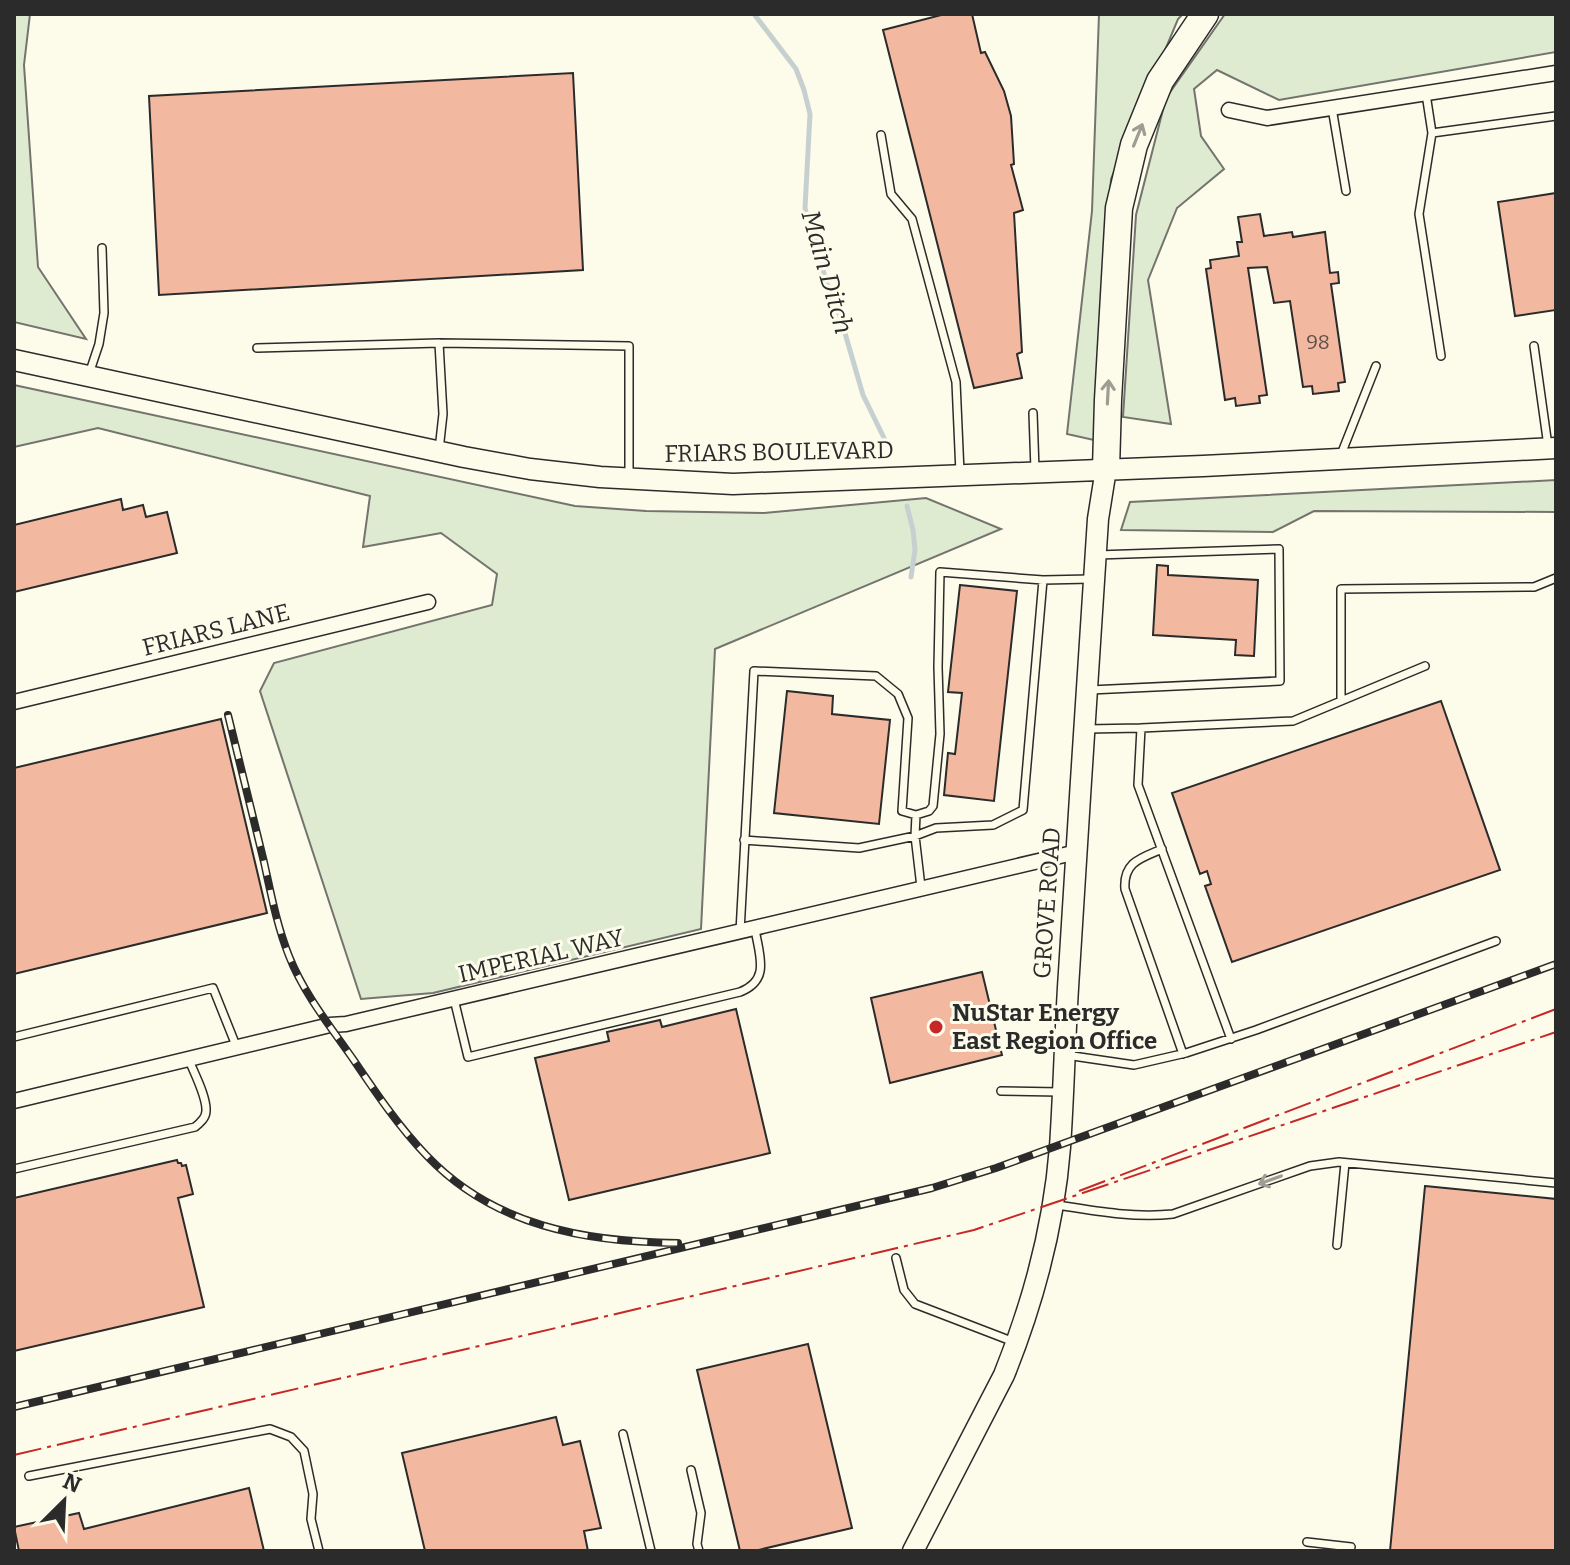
<svg xmlns="http://www.w3.org/2000/svg" width="1570" height="1565" viewBox="0 0 1570 1565" font-family="Bitter,serif">
<style>
.green{fill:#deebd1;stroke:#74746e;stroke-width:2}
.lines{fill:none;stroke-linecap:round;stroke-linejoin:round}
.stream{stroke:#c7d0d0;stroke-width:5}
.building{fill:#f2b8a0;stroke:#2b2b2b;stroke-width:2}
.lane-casing{stroke:#2b2b2b;stroke-width:10}
.street-casing{stroke:#2b2b2b;stroke-width:17}
.secondary-casing{stroke:#2b2b2b;stroke-width:23}
.highway-casing{stroke:#2b2b2b;stroke-width:29}
.lane{stroke:#fdfbea;stroke-width:7}
.street{stroke:#fdfbea;stroke-width:14}
.secondary{stroke:#fdfbea;stroke-width:20}
.highway{stroke:#fdfbea;stroke-width:26}
.rail-casing{stroke:#2b2b2b;stroke-width:8}
.rail{stroke:#fdfbea;stroke-width:5;stroke-dasharray:15;stroke-linecap:butt}
.power{stroke:#c62828;stroke-width:2;stroke-dasharray:28 6 4 6;stroke-linecap:butt}
.oneway{stroke:#9e9d94}
.poi-dot{fill:#c62828;stroke:#fdfbea;stroke-width:3}
.labels{text-anchor:middle;dominant-baseline:central;stroke-width:6;stroke-linejoin:round;paint-order:stroke}
.number-label{font-size:20px;fill:#5d4e48}
.street-label{font-size:24px;fill:#2b2b2b;stroke:#fdfbea}
.poi-label{font-size:24px;font-weight:bold;fill:#2b2b2b;stroke:#fdfbea;text-anchor:start}
.water-label{font-size:26px;font-style:italic;fill:#2b2b2b;stroke:#fdfbea}
</style>
<rect width="100%" height="100%" fill="#fdfbea"/>
<path class="green" d="M 14,14 L 30,14 L 24,65 L 38,267 L 86,339 L 14,322 Z
M 1099,14 L 1183,14 L 1178,19 L 1111,179 L 1094,440 L 1067,434 L 1092,211 Z
M 1225,14 L 1556,14 L 1556,52 L 1279,100 L 1217,70 L 1194,89 L 1201,136 L 1224,169 L 1177,208 L 1148,280 L 1171,424 L 1123,417 L 1136,215 L 1166,98 Z
M 14,385 L 575,506 L 646,511 L 764,513 L 926,498 L 1001,529 L 715,649 L 701,929 L 433,993 L 361,999 L 260,691 L 274,663 L 492,605 L 497,574 L 441,533 L 363,547 L 370,496 L 98,428 L 14,447 Z
M 1556,480 L 1556,512 L 1314,511 L 1273,532 L 1121,530 L 1130,502 Z"/>
<g class="lines">
<path class="stream" d="M 754,14 L 796,69 L 804,90 L 810,114 L 805,208 L 809,224 L 823,253 L 823,270 L 827,284 L 840,316 L 863,395 L 887,444
M 907,506 L 913,530 L 915,550 L 911,577"/>
</g>
<path class="building" d="M 945,14 L 972,14 L 981,53 L 985,52 L 1004,91 L 1011,116 L 1014,164 L 1011,165 L 1023,210 L 1014,213 L 1022,352 L 1017,354 L 1022,378 L 974,388 L 883,30 Z
M 573,73 L 583,270 L 159,295 L 149,96 Z
M 1556,193 L 1556,310 L 1515,316 L 1498,202 Z
M 1260,214 L 1264,236 L 1292,232 L 1293,237 L 1325,232 L 1330,273 L 1338,272 L 1339,283 L 1331,284 L 1345,382 L 1338,383 L 1339,391 L 1313,394 L 1312,386 L 1303,387 L 1290,301 L 1274,303 L 1267,267 L 1248,268 L 1267,395 L 1259,396 L 1260,403 L 1236,406 L 1235,398 L 1225,400 L 1206,269 L 1211,268 L 1210,260 L 1239,256 L 1237,242 L 1242,242 L 1238,217 Z
M 121,499 L 123,510 L 143,505 L 146,517 L 167,512 L 177,553 L 14,592 L 14,525 Z
M 1157,565 L 1168,566 L 1168,575 L 1258,580 L 1254,656 L 1235,655 L 1236,640 L 1153,635 Z
M 960,585 L 1017,591 L 994,801 L 944,795 L 948,753 L 955,754 L 962,693 L 948,692 Z
M 787,691 L 833,696 L 832,714 L 890,720 L 879,824 L 774,813 Z
M 1441,701 L 1500,870 L 1232,962 L 1205,886 L 1211,884 L 1207,871 L 1200,874 L 1172,793 Z
M 221,719 L 267,913 L 14,974 L 14,768 Z
M 982,972 L 1002,1055 L 890,1083 L 871,998 Z
M 736,1009 L 770,1153 L 569,1200 L 535,1058 L 609,1041 L 607,1032 L 660,1020 L 662,1027 Z
M 177,1160 L 178,1163 L 181,1163 L 182,1166 L 186,1165 L 193,1194 L 178,1198 L 204,1307 L 14,1351 L 14,1198 Z
M 1425,1186 L 1556,1199 L 1556,1551 L 1390,1551 Z
M 808,1344 L 852,1528 L 754,1551 L 740,1551 L 697,1370 Z
M 556,1417 L 563,1445 L 580,1441 L 601,1528 L 584,1531 L 588,1551 L 425,1551 L 402,1453 Z
M 249,1488 L 264,1551 L 19,1551 L 14,1527 L 79,1513 L 84,1529 Z"/>
<g class="lines">
<g class="lane-casing">
<path id="lane" d="M 1426,94 L 1432,133 L 1419,214 L 1441,356
M 1332,108 L 1346,191
M 1432,133 L 1556,116
M 881,135 L 891,194 L 912,219 L 956,382 L 960,473
M 439,343 L 629,346 L 629,477
M 1534,346 L 1548,446
M 257,348 L 439,343 L 443,414 L 439,450
M 89,374 L 99,344 L 104,313 L 102,248
M 1033,413 L 1035,470
M 1340,457 L 1376,366
M 1090,690 L 1280,681 L 1279,549 L 1097,555
M 1341,700 L 1341,589 L 1534,587 L 1556,578
M 1141,728 L 1293,721 L 1425,666
M 1087,729 L 1141,728 L 1138,785 L 1231,1039
M 916,815 L 915,836 L 921,887
M 744,840 L 859,848 L 915,836 L 936,828 L 993,825 L 1023,810 L 1043,580
M 1162,849 C 1141,858 1123,862 1125,889 L 1183,1054
M 740,932 L 754,671 L 876,676 L 898,694 L 908,718 L 902,811 L 916,815 L 929,811 L 933,806 L 940,734 L 938,667 L 940,572 L 1043,580 L 1091,579
M 454,999 L 468,1057 L 740,992 C 771,980 759,955 755,929
M 14,1037 L 213,988 L 237,1048
M 1066,1055 L 1134,1065 L 1186,1053 L 1256,1030 L 1496,941
M 1001,1091 L 1060,1092
M 14,1169 L 195,1127 C 200,1123 206,1118 206,1111 C 207,1097 194,1073 189,1060
M 1057,1205 C 1095,1211 1134,1218 1173,1214 L 1310,1166 L 1339,1162 L 1556,1183
M 1337,1245 L 1345,1163
M 896,1258 L 904,1290 L 915,1304 L 1014,1342
M 623,1434 L 651,1551
M 691,1470 L 701,1513 L 697,1544 L 699,1551
M 29,1476 L 270,1429 L 291,1437 L 304,1451 L 313,1494 L 311,1519 L 319,1551
M 1307,1542 L 1351,1547"/>
</g>
<g class="street-casing">
<path id="street" d="M 1229,110 L 1267,118 L 1556,73
M 14,702 L 428,602
M 14,1101 L 330,1025 L 346,1024 L 1077,852"/>
</g>
<g class="secondary-casing">
<path id="secondary" d="M 14,360 L 464,457 L 530,469 L 600,477 L 733,484 L 1203,466 L 1556,448
M 913,1551 L 1004,1375 C 1033,1303 1054,1225 1060,1147 C 1064,1089 1065,1030 1069,972 C 1079,821 1087,670 1098,519 L 1106,469"/>
</g>
<g class="highway-casing">
<path id="highway" d="M 1106,469 L 1108,400 L 1119,208 L 1134,145 L 1160,81 L 1205,14"/>
</g>
<use href="#lane" class="lane"/>
<use href="#street" class="street"/>
<use href="#secondary" class="secondary"/>
<use href="#highway" class="highway"/>
<g class="rail-casing">
<path id="rail" d="M 228,715 C 240,764 252,813 264,862 C 271,894 277,926 289,956 C 304,994 330,1026 353,1059 C 376,1093 399,1127 427,1156 C 494,1226 585,1242 678,1243
M 14,1407 L 932,1188 L 996,1168 L 1556,964"/>
</g>
<use href="#rail" class="rail"/>
<path class="power" d="M 1079,1191 L 1556,1009
M 14,1455 L 974,1230 L 1556,1032"/>
</g>
<defs><path id="oneway-shaft" d="M-6 0H5M1.5-3L5.5 0L1.5 3" fill="none" stroke-width="1.6" stroke-linecap="round" stroke-linejoin="round" transform="scale(2)"/></defs>
<g class="oneway">
<use href="#oneway-shaft" transform="translate(1138 135) rotate(-68)"/>
<use href="#oneway-shaft" transform="translate(1108 392) rotate(-87)"/>
<use href="#oneway-shaft" transform="translate(1270 1180) rotate(160)"/>
</g>
<circle class="poi-dot" cx="936" cy="1027" r="8"/>
<g class="labels">
<g class="number-label">
<text x="1318" y="342">98</text>
</g>
<g class="street-label">
<text transform="translate(779 452) rotate(-1)">FRIARS BOULEVARD</text>
<text transform="translate(216 630) rotate(-14)">FRIARS LANE</text>
<text transform="translate(1047 903) rotate(-86)">GROVE ROAD</text>
<text transform="translate(541 956) rotate(-13)">IMPERIAL WAY</text>
</g>
<g class="poi-label">
<text x="952" y="1013">NuStar Energy<tspan x="952" dy="28">East Region Office</tspan></text>
</g>
<g class="water-label">
<text transform="translate(827 272) rotate(74)">Main Ditch</text>
</g>
</g>
<rect width="1570" height="1565" fill="none" stroke="#2b2b2b" stroke-width="32"/>
<g transform="translate(64 1501) rotate(24)" stroke="#fdfbea" stroke-width="6" paint-order="stroke">
<path d="M0-6L14 30L0 20L-14 30Z" fill="#2b2b2b"/>
<text y="-12" font-size="22" font-weight="bold" text-anchor="middle" fill="#2b2b2b">N</text>
</g>
</svg>
